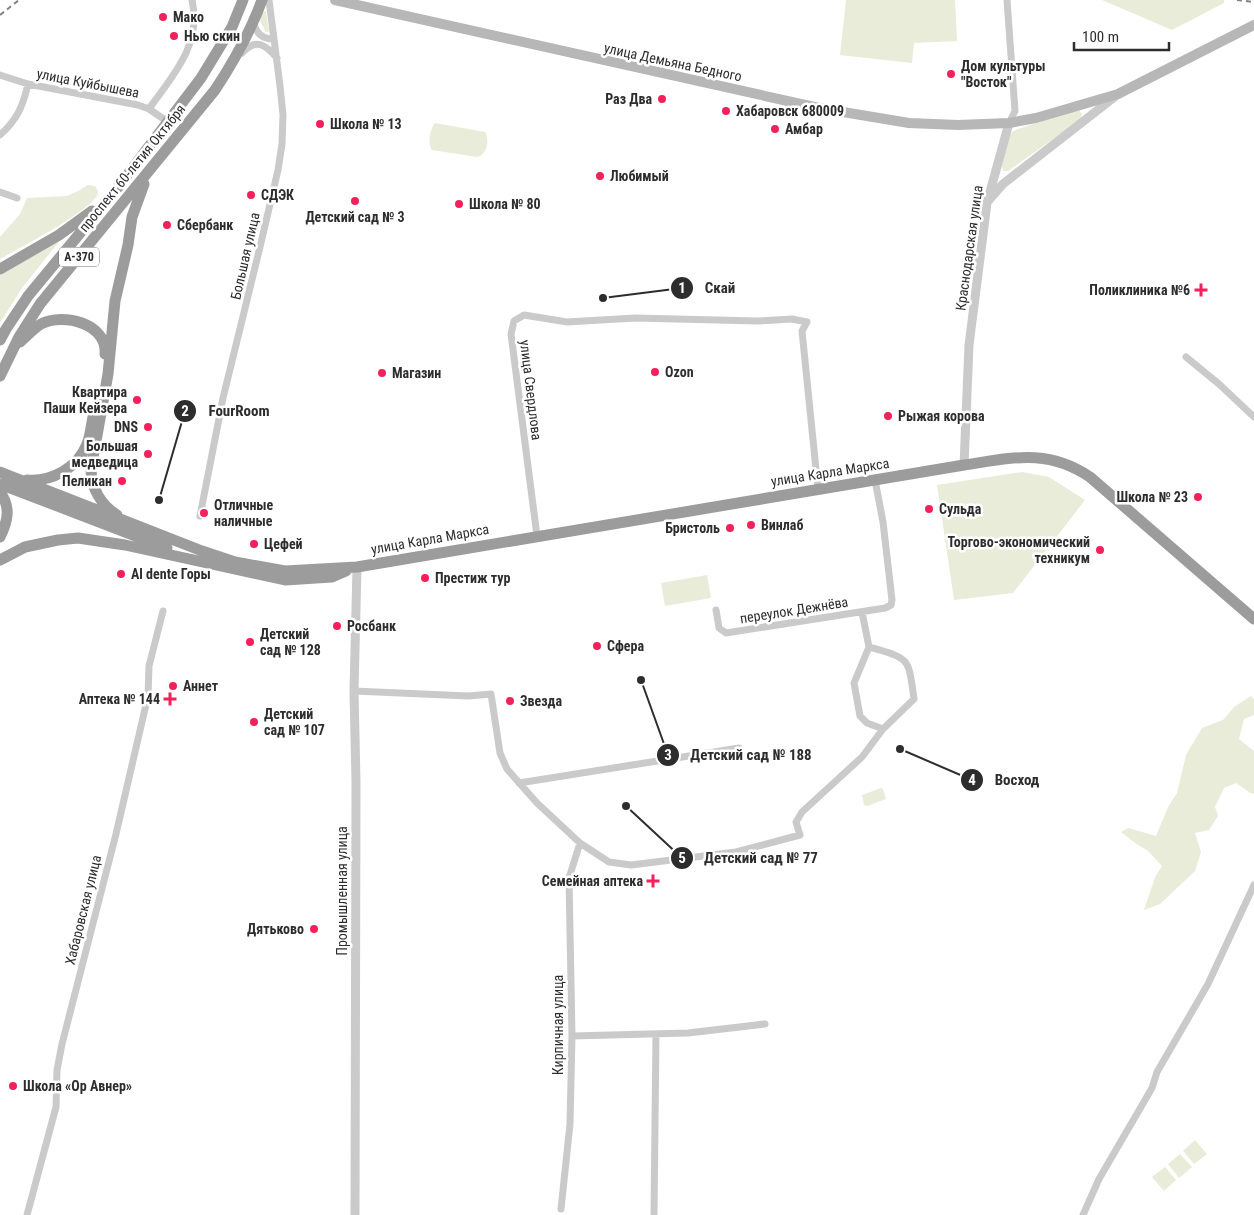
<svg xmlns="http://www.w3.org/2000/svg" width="1254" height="1215" viewBox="0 0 1254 1215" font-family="'Roboto Condensed',sans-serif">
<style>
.green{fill:#e8ecd9}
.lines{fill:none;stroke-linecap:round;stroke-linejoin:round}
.minor{stroke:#cacaca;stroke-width:7}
.tertiary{stroke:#cacaca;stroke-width:9}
.secondary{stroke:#b7b7b7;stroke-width:10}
.trunk{stroke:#9c9c9c;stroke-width:11}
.rail{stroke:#828282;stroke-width:2;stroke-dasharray:5 4;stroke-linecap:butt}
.poi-dot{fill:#f3205c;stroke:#fff;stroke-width:2}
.labels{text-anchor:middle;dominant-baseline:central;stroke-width:5;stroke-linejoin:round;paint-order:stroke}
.shield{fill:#fff;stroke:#6c6c6c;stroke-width:1}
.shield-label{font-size:12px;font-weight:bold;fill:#2d2d2d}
.poi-label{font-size:14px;font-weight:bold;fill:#2d2d2d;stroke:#fff;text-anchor:start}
.street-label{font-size:14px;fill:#2d2d2d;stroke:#fff}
.leader{fill:none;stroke:#2d2d2d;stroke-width:2}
.callout-dot{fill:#2d2d2d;stroke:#fff;stroke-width:2}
.mark-label{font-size:15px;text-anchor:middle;font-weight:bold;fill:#fff}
.callout-label{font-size:15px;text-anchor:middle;font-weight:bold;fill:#2d2d2d;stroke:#fff;stroke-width:5;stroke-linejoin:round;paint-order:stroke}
</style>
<rect width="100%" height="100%" fill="#fff"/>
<path class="green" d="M 846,0 L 955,0 L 957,41 L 914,43 L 912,63 L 840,55 Z
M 1102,0 L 1224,0 L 1224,3 L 1172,30 Z
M 266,11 L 269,31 L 268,32 L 266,32 L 260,21 L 262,12 Z
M 1079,110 L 1082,114 L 1080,120 L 1008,171 L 1003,171 L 1002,166 C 1004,158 1007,139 1012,132 C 1014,129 1070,113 1079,110 Z
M 435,123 L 485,132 C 490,139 487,155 477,157 L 432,150 C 427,144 430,129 435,123 Z
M 630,169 L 650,173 L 648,184 L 628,180 Z
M 88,185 L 95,186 C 97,189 98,190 98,193 C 94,210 17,249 0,259 L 0,237 L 20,214 L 27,198 L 67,196 L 78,191 Z
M 62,238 L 22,288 L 0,323 L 0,274 Z
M 1022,472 L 1049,477 L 1085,500 L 1013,593 L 954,600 L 937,485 Z
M 707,575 L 711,598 L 665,606 L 661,583 Z
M 1251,696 L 1254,699 L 1254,715 L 1244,719 L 1239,739 L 1254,751 L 1254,793 L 1252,794 L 1236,783 L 1224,788 L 1215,807 L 1218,816 L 1209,830 L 1195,833 L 1201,852 L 1195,871 L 1160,904 L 1144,910 L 1155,877 L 1162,866 L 1148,851 L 1135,843 L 1121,832 L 1128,828 L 1156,836 L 1168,807 L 1177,793 L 1186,755 L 1202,728 L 1223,720 L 1234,707 Z
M 881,788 L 883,789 L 886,799 L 867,806 L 864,805 L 862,795 Z
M 1195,1140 L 1207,1154 L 1194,1164 L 1183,1151 Z
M 1180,1154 L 1192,1167 L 1179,1178 L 1168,1164 Z
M 1165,1167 L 1176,1180 L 1164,1191 L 1152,1177 Z"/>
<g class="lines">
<path class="minor" d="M 1007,0 L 1015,111 L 1009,123
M 253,22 C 257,34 262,39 274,39
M 242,53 C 256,38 265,44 277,58
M 0,75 L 28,84 L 138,105 L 149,109 L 168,122
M 149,109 C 173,75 202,45 192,0
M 0,135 C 17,120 23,106 28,84
M 0,192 L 17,198
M 1186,357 L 1219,384 L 1254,417
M 200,516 L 223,398 L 260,247 L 278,170 L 282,144 L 283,115 L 280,86 L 269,0
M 537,536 L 511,334 L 514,321 L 524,315 L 567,322 L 635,318 L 758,321 L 792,319 L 807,322 L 802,331 L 818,489
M 716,610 L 719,628 L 726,633 L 885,608 L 891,605 L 892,600 L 883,522 L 875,480
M 862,612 L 869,647 L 854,683 L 860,716 L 867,723 L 883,729
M 354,691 L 468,696 L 491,694 L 500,753 L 507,769 L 537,803 L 580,843 L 609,862 L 631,865 L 736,852 L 800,835 L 796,822 L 802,812 L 862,757 L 883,729 L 914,699 C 908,657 911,659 869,647
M 519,783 L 739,748
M 572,1036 L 688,1033 L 765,1024
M 561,1209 L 570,1124 L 572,1036 L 569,878 L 580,843
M 27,1215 L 56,1107 L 57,1070 L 62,1044 L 116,834 L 135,752 L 148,696 L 149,666 L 163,611
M 654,1215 L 656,1034
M 1083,1215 L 1099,1179 L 1152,1088 L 1157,1072 L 1208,984 L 1254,885"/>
<path class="tertiary" d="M 988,201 L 1003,184 L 1117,95
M 964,465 L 969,345 L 987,203 L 1009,123
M 355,1215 L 356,782 L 354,691 L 357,567"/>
<path class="secondary" d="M 335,0 L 819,108 L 909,123 L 958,125 L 1009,123 L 1036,118 L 1118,94 L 1254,25"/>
<path class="trunk" d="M 0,269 L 59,235 L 92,211
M 0,340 L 6,329 L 28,296 L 119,186 L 201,78 L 232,27 L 243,0
M 20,342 C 27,336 34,328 41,324 C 63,312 108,324 105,354
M 0,376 L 19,337 L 40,304 L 215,90 C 234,61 250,33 262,0
M 0,472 L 202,551 L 235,562 L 285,571 L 357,567 L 964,465 C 1012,458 1047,448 1090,477 L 1254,619
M 27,480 C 51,482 78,468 87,444 C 91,435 91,423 94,413
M 0,484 L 167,548
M 0,492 C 11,507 8,521 0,537
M 117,515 C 101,505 91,488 91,469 L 108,374 L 115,301 L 128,245 L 132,217 L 144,184
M 0,560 L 25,547 L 58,540 L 78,538 L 125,545 L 285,580 L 332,577 L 346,571"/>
<path class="rail" d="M 1237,0 L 1254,2
M 0,15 L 19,0"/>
</g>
<g class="poi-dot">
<circle cx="163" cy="17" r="5"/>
<circle cx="174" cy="36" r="5"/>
<circle cx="951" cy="74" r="5"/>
<circle cx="662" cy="99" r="5"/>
<circle cx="726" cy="111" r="5"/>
<circle cx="320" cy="124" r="5"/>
<circle cx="775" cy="129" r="5"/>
<circle cx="600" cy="176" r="5"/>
<circle cx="251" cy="195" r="5"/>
<circle cx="355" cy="201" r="5"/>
<circle cx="459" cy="204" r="5"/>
<circle cx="167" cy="225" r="5"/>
<path d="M1198.5 282.5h5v5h5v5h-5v5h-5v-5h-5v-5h5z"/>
<circle cx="655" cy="372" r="5"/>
<circle cx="382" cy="373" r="5"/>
<circle cx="137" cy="400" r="5"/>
<circle cx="888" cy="416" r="5"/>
<circle cx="148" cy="427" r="5"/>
<circle cx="148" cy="454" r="5"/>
<circle cx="122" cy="481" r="5"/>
<circle cx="1198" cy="497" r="5"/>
<circle cx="929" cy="509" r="5"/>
<circle cx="204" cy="513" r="5"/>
<circle cx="751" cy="525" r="5"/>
<circle cx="730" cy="528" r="5"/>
<circle cx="254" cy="544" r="5"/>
<circle cx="1100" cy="550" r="5"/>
<circle cx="121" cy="574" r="5"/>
<circle cx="425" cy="578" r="5"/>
<circle cx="337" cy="626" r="5"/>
<circle cx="250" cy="642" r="5"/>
<circle cx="597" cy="646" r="5"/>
<circle cx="173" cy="686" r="5"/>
<path d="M167.5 691.5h5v5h5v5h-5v5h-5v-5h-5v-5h5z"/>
<circle cx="510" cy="701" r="5"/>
<circle cx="254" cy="722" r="5"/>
<path d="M650.5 873.5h5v5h5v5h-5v5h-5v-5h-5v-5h5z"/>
<circle cx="314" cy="929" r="5"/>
<circle cx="13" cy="1086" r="5"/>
</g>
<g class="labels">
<rect class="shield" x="59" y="247.5" width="40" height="19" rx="4"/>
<g class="shield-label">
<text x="79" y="257">А-370</text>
</g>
<g class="poi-label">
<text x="173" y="17">Мако</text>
<text x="184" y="36">Нью скин</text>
<text x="961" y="66">Дом культуры<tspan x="961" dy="16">"Восток"</tspan></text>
<text x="652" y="99" text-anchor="end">Раз Два</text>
<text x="736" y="111">Хабаровск 680009</text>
<text x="330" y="124">Школа № 13</text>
<text x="785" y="129">Амбар</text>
<text x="610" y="176">Любимый</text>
<text x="261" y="195">СДЭК</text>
<text x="469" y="204">Школа № 80</text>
<text x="355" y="217" text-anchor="middle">Детский сад № 3</text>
<text x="177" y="225">Сбербанк</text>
<text x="1190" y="290" text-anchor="end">Поликлиника №6</text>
<text x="665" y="372">Ozon</text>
<text x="392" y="373">Магазин</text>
<text x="127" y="392" text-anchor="end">Квартира<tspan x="127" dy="16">Паши Кейзера</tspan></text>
<text x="898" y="416">Рыжая корова</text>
<text x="138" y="427" text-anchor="end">DNS</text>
<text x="138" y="446" text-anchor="end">Большая<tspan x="138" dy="16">медведица</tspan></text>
<text x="112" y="481" text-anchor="end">Пеликан</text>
<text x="1188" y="497" text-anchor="end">Школа № 23</text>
<text x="214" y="505">Отличные<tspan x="214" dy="16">наличные</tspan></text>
<text x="939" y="509">Сульда</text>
<text x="761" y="525">Винлаб</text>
<text x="720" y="528" text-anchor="end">Бристоль</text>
<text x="1090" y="542" text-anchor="end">Торгово-экономический<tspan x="1090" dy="16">техникум</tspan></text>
<text x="264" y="544">Цефей</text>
<text x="131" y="574">Al dente Горы</text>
<text x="435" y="578">Престиж тур</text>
<text x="347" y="626">Росбанк</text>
<text x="260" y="634">Детский<tspan x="260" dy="16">сад № 128</tspan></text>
<text x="607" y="646">Сфера</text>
<text x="183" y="686">Аннет</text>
<text x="160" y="699" text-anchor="end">Аптека № 144</text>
<text x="520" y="701">Звезда</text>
<text x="264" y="714">Детский<tspan x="264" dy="16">сад № 107</tspan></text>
<text x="643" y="881" text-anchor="end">Семейная аптека</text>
<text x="304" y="929" text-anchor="end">Дятьково</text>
<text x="23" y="1086">Школа «Ор Авнер»</text>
</g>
<g class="street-label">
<text transform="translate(673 62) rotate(12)">улица Демьяна Бедного</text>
<text transform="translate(88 83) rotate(11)">улица Куйбышева</text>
<text transform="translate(132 168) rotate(-51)">проспект 60-летия Октября</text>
<text transform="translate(969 248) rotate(-82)">Краснодарская улица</text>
<text transform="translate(245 256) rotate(-77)">Большая улица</text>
<text transform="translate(531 390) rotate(83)">улица Свердлова</text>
<text transform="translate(830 472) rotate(-9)">улица Карла Маркса</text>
<text transform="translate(430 539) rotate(-10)">улица Карла Маркса</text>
<text transform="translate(794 610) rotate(-9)">переулок Дежнёва</text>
<text transform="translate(342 891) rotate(-90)">Промышленная улица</text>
<text transform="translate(83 910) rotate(-76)">Хабаровская улица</text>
<text transform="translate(558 1025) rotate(-90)">Кирпичная улица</text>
</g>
</g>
<path class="leader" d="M603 298L682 288M159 500L185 411M641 680L668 755M900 749L972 780M626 806L682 858"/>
<g class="callout-dot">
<circle cx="603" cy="298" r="5"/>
<circle cx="159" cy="500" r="5"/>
<circle cx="641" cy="680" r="5"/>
<circle cx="900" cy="749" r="5"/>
<circle cx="626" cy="806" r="5"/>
<circle cx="682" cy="288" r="12"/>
<circle cx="185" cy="411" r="12"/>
<circle cx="668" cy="755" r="12"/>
<circle cx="972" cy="780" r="12"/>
<circle cx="682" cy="858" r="12"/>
</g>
<g class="mark-label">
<text x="682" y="293">1</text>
<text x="185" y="416">2</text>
<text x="668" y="760">3</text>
<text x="972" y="785">4</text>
<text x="682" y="863">5</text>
</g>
<g class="callout-label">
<text x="720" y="293">Скай</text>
<text x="239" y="416">FourRoom</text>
<text x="751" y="760">Детский сад № 188</text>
<text x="1017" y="785">Восход</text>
<text x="761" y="863">Детский сад № 77</text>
</g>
<path d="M1074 42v8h95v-8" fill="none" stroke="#2d2d2d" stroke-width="2.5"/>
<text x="1082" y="42" font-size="15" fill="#2d2d2d" stroke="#ffffff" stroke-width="4" paint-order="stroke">100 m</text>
</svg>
